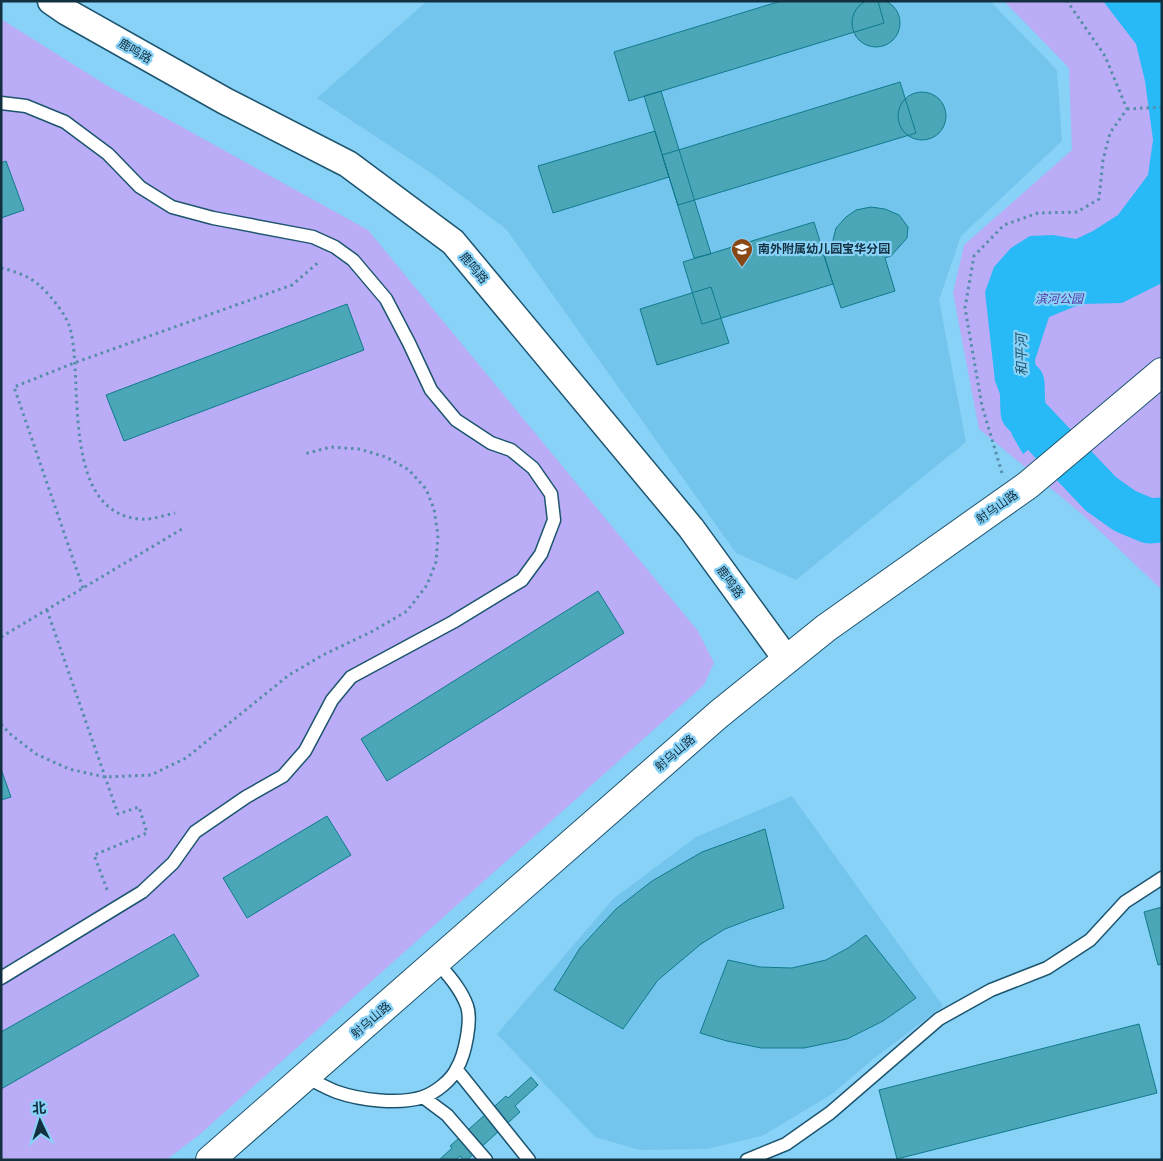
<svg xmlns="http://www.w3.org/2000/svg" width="1163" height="1161" viewBox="0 0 1163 1161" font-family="'Times New Roman','Noto Sans SC',serif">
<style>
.built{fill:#74c5ee}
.green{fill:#baacf6}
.water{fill:#28baf6}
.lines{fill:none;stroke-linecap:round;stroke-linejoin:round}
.river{stroke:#28baf6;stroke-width:45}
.building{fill:#4ba6b8;stroke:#107b8c}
.service-casing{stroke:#1d556f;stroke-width:15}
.minor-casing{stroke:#1d556f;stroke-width:29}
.tertiary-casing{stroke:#1d556f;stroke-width:30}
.path{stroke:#568da9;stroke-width:3;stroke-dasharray:2.5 4;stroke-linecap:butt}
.service{stroke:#fff;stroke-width:12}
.minor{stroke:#fff;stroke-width:26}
.tertiary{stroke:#fff;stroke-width:28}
.labels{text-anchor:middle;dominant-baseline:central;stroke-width:4.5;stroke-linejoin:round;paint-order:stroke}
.street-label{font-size:12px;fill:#12303f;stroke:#88d1f7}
.poi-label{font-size:12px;font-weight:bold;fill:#12303f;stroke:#88d1f7;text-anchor:start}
.park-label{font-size:12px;font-style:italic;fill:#5834a6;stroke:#88d1f7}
.water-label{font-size:14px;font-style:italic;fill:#1e546d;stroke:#88d1f7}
</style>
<rect width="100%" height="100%" fill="#88d1f7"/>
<path class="built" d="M 427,1 L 990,1 L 1057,70 L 1062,141 L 961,236 L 939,300 L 966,442 L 796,580 L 736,553 L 506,229 L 431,173 L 317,98 Z
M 792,796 L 943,1006 L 872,1060 L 832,1094 L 762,1136 L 706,1149 L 640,1150 L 595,1137 L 497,1034 L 613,899 L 696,837 Z"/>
<path class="green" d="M 1004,1 L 1162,1 L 1162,590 L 1082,514 L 979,429 L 953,293 L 964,245 L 1072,150 L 1069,68 Z
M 1,19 L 106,85 L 368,230 L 698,631 L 714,663 L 704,685 L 199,1135 L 166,1160 L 1,1160 Z"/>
<path class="water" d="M 1103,1 L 1162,1 L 1162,283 L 1122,303 L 1081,304 L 1049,317 L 1035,360 L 1039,396 L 1054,428 L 1023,454 L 1012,435 L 1008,415 L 995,381 L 985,292 L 994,267 L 1011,248 L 1030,236 L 1053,235 L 1076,239 L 1093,231 L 1118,215 L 1148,175 L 1153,140 L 1145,81 L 1136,44 Z"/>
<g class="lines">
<path class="river" d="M 1022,383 L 1023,412 L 1101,494 L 1125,511 L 1149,521 L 1162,520"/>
</g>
<path class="building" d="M852 23a24 24 0 1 1 48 0a24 24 0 1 1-48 0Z
M 781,1 L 878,1 L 884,23 L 629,101 L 614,52 Z
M 900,82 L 916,133 L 678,205 L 662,155 Z
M 661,91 L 711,254 L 694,258 L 644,96 Z
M898 116a24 24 0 1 1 48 0a24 24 0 1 1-48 0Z
M 655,131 L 669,177 L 553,213 L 538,166 Z
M 6,161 L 24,210 L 1,218 L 1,163 Z
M 871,207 L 885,209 L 899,215 L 908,227 L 907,238 L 891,256 L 885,258 L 895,291 L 841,308 L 822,250 L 834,246 L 833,240 L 836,228 L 846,217 L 856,210 Z
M 814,222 L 833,284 L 702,324 L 683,262 Z
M 711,287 L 729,343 L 657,365 L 640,309 Z
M 347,304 L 364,350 L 124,441 L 106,395 Z
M 598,591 L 624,633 L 387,781 L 361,739 Z
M 1,769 L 11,797 L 1,800 Z
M 327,816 L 351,855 L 247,918 L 223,878 Z
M 765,829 L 784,908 L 751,919 L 725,929 L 701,944 L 658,980 L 623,1029 L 554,990 L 580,948 L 616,909 L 652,881 L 702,852 Z
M 1162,907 L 1162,964 L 1158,965 L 1144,912 Z
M 174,934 L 199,976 L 1,1089 L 1,1032 Z
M 866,935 L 916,998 L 883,1021 L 847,1039 L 804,1048 L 761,1048 L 727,1041 L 700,1033 L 728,960 L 760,967 L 792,968 L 826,960 L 848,948 Z
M 1139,1024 L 1157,1093 L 897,1159 L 879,1090 Z
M 531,1077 L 538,1085 L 515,1106 L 520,1112 L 467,1160 L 463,1160 L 460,1156 L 455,1160 L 439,1160 L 452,1148 L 450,1146 L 506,1096 L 508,1098 Z"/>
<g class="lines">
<g class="service-casing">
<path id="service" d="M 1,103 L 26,106 L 65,122 L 108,154 L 140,187 L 172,207 L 213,218 L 313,237 L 335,247 L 353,260 L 386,299 L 409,343 L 431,390 L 456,420 L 491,443 L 511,450 L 533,468 L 551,494 L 554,520 L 541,554 L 522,580 L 453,622 L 351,677 L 332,700 L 305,751 L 283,776 L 246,797 L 195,832 L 173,863 L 142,892 L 1,978
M 457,1070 L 529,1160
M 306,1077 C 316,1082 326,1088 337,1092 C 360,1100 399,1105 423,1097 C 435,1093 452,1080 457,1068 C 465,1055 472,1020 467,1006 C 461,989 448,975 437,962
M 423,1097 L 447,1115 L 486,1160
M 747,1160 L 786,1144 L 830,1113 L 939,1019 L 991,990 L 1047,968 L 1090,940 L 1125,902 L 1162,878"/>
</g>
<g class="minor-casing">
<path id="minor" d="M 51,1 L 67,12 L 225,101 L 348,164 L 453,242 L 691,528 L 787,660"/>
</g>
<g class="tertiary-casing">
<path id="tertiary" d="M 210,1160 L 719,714 L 826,628 L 1028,485 L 1162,372"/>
</g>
<path class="path" d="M 1127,109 L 1162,107
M 1,268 C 14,271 29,276 39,285 C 51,296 68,316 71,332 C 83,384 61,514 141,519 C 152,520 165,515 175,513
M 1002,473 L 982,406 L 965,308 L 974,256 L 1004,225 L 1038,213 L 1077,212 L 1099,199 L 1103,160 L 1110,133 L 1127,109 L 1105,56 L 1067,1
M 83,588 L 14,387 L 74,363 L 292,285 L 320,261
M 47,610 L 118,814 L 139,807 L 147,833 L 94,855 L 108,892
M 1,637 L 182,529
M 1,724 L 9,733 L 36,754 L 69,769 L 105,777 L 151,775 L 186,758 L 289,675 L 323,655 L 373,631 L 407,611 L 427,585 L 436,562 L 438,535 L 434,509 L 426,489 L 409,470 L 386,457 L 359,449 L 331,447 L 304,454"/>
<use href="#service" class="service"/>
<use href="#minor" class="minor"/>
<use href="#tertiary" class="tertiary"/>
</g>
<defs>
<g id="school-pin" transform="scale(1.125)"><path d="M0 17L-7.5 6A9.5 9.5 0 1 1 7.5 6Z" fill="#894716" stroke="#88d1f7"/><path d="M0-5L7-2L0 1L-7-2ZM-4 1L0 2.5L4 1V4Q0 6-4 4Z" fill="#fff"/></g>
</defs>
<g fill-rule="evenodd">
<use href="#school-pin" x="742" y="249"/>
</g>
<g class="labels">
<g class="street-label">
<text transform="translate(135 51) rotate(30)">鹿鸣路</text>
<text transform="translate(474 268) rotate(50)">鹿鸣路</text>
<text transform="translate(997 507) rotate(-35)">射乌山路</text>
<text transform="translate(730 582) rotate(54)">鹿鸣路</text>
<text transform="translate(675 753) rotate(-41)">射乌山路</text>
<text transform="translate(371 1020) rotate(-41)">射乌山路</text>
</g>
<g class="poi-label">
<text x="758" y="249">南外附属幼儿园宝华分园</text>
</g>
<g class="park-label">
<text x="1059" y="299">滨河公园</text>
</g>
<g class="water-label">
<text transform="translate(1022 355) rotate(-91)">和平河</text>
</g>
</g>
<rect width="1163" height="1161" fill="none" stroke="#12303f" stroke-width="5"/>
<g transform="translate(40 1121) rotate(356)" stroke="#88d1f7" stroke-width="4" paint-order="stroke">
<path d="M0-4L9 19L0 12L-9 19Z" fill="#12303f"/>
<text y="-8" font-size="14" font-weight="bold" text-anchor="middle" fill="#12303f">北</text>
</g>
</svg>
